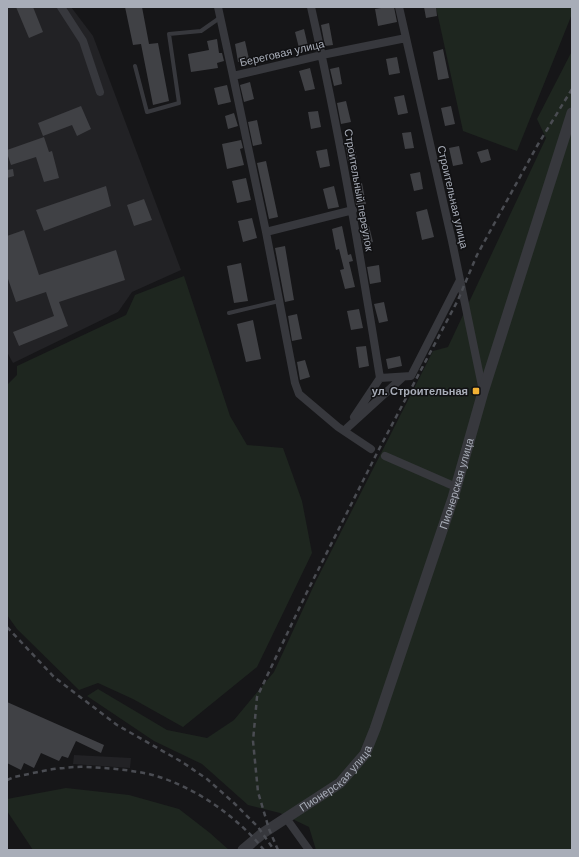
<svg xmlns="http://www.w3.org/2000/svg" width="579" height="857" viewBox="0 0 579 857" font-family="'DM Sans',sans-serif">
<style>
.built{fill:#222225}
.green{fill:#1e261f}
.building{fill:#404145}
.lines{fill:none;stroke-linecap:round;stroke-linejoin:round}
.service{stroke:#37383d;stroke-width:4}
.minor{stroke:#37383d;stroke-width:8}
.tertiary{stroke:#37383d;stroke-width:11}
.rail{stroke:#4a4c52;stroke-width:2.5;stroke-dasharray:5 4;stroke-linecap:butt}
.poi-dot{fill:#f2b134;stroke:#111113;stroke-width:1.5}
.labels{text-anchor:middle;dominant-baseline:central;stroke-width:3;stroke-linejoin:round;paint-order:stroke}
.street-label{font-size:11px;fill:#a8adb8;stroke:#111113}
.poi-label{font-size:11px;font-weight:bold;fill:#a8adb8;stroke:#111113;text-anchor:end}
</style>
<rect width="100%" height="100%" fill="#161618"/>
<path class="built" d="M 7,7 L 71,7 L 93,36 L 181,270 L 132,292 L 118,312 L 13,363 L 7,352 Z
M 74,755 L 131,758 L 130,768 L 73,764 Z"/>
<path class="green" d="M 436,7 L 572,7 L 572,14 L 517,151 L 463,131 Z
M 572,51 L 572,850 L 316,850 L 309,827 L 280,813 L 248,805 L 202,764 L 154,741 L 87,696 L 98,689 L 167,730 L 207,738 L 234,720 L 274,672 L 315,583 L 433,351 L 448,347 L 546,138 L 537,119 Z
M 184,276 L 230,416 L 247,445 L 283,448 L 302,501 L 312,553 L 257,667 L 183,727 L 133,699 L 98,683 L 79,690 L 17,629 L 7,615 L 7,385 L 17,375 L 17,366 L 126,315 L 135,295 Z
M 66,788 L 129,795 L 179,809 L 210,833 L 229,850 L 33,850 L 7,811 L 7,799 Z"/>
<path class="building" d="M 16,7 L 33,7 L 43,32 L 29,38 Z
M 125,7 L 142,7 L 149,44 L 158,43 L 169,101 L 153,105 L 141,44 L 133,45 Z
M 387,7 L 394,7 L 397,22 L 378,26 L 375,9 Z
M 424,7 L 436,7 L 437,16 L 426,18 Z
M 329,23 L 333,45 L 325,46 L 321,25 Z
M 304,29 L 308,46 L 299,48 L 295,32 Z
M 217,39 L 219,53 L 222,53 L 224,61 L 217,63 L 218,68 L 191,72 L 188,54 L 209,50 L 207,41 Z
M 245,41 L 249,59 L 238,62 L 235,44 Z
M 443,49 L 449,78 L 438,80 L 433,52 Z
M 397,57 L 400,73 L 389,75 L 386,59 Z
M 339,67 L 342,84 L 334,86 L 330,69 Z
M 310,68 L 315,89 L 305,91 L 299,71 Z
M 250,82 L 254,99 L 244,102 L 240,85 Z
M 227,85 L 231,102 L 218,105 L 214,88 Z
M 404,95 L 408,113 L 398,115 L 394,97 Z
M 346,101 L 351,122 L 341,124 L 337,103 Z
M 81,106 L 91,129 L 77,136 L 72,125 L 43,136 L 38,123 Z
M 451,106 L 455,124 L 445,126 L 441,108 Z
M 318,111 L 321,127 L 311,129 L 308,112 Z
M 234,113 L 238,126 L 228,129 L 225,116 Z
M 257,120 L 262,144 L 253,146 L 248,122 Z
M 411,132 L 414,148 L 405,149 L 402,133 Z
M 44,137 L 49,152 L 52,151 L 59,178 L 44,182 L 36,157 L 11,165 L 7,153 L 7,150 Z
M 241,140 L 243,148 L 240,149 L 244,165 L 227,169 L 222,144 Z
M 354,146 L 357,159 L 348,161 L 346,147 Z
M 459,146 L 463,164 L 453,166 L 449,148 Z
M 327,149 L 330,166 L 320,168 L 316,151 Z
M 488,149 L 491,160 L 481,163 L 477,152 Z
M 266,161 L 278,217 L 269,219 L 257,163 Z
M 13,169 L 14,176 L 7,178 L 7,170 Z
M 420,172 L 423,189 L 414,191 L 410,174 Z
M 246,178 L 251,200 L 237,203 L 232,181 Z
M 362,183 L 366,204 L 356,205 L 353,184 Z
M 106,186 L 111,206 L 44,231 L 36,210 Z
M 334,186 L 339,207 L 328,209 L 323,189 Z
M 144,199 L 152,220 L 134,226 L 127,205 Z
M 427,209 L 434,237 L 422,240 L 416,212 Z
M 252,218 L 257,238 L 243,242 L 238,221 Z
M 342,226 L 348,255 L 351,254 L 353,261 L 349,262 L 355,287 L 345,289 L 340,270 L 344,269 L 339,249 L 336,250 L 332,229 Z
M 369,226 L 373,242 L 363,244 L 360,228 Z
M 24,230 L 39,275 L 116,250 L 125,280 L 59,302 L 68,326 L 19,346 L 13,332 L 54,316 L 46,292 L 16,302 L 7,276 L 7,236 Z
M 285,246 L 294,300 L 285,302 L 275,248 Z
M 241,263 L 248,301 L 234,303 L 227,266 Z
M 379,265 L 381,282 L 370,284 L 367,267 Z
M 384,302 L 388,321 L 379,323 L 374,304 Z
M 359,309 L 363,328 L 351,330 L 347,311 Z
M 297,314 L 302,339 L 292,341 L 288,316 Z
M 253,320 L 261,359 L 246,362 L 237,324 Z
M 366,346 L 369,366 L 359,368 L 356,347 Z
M 400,356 L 402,366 L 388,369 L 386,359 Z
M 305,360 L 310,377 L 300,380 L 297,362 Z
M 7,702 L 104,745 L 101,753 L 76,741 L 68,758 L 62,756 L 59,761 L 41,753 L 34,768 L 24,763 L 21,770 L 7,763 Z"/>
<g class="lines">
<path class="service" d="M 135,66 L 147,112 L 179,103 L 169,34 L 201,31 L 221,17
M 229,313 L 279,301"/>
<path class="minor" d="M 61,7 L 83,41 L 100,92
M 218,7 L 233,76 L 322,55 L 406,38
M 311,7 C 339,130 360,254 380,378
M 399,7 L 452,241 L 483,391
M 233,76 L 266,232 L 295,383 L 299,394 L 338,427 L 371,449
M 266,232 L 353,210
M 380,378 L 411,376 L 460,280
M 354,417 L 380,378
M 347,428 L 403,377
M 385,456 L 456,487
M 286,818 L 309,850"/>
<path class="tertiary" id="s1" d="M 243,850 L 263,833 L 340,783 L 365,754 L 375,729 L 453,498 L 483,392 L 572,113"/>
<path class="rail" d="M 7,627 L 54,677 L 117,725 L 182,762 L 207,779 L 234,803 L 258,827 L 272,847
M 7,780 L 14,777 C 30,774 48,769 64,768 C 77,766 91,767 104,768 C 119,769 134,771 149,774 C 192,785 236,815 264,850
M 278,850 L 269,829 L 258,792 L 253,741 L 257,697 L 306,594 L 377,453 L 458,300 L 477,255 L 537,146 L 572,89"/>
</g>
<rect class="poi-dot" x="472" y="387" width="8" height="8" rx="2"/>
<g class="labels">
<g class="street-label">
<text transform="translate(282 53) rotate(-13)">Береговая улица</text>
<text transform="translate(359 190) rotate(80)">Строительный переулок</text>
<text transform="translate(453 197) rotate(77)">Строительная улица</text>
<text stroke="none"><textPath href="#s1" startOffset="442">Пионерская улица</textPath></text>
<text stroke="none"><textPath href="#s1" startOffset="118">Пионерская улица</textPath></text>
</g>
<g class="poi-label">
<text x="468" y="391">ул. Строительная</text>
</g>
</g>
<rect width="579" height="857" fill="none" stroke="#a8adb8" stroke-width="16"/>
</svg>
